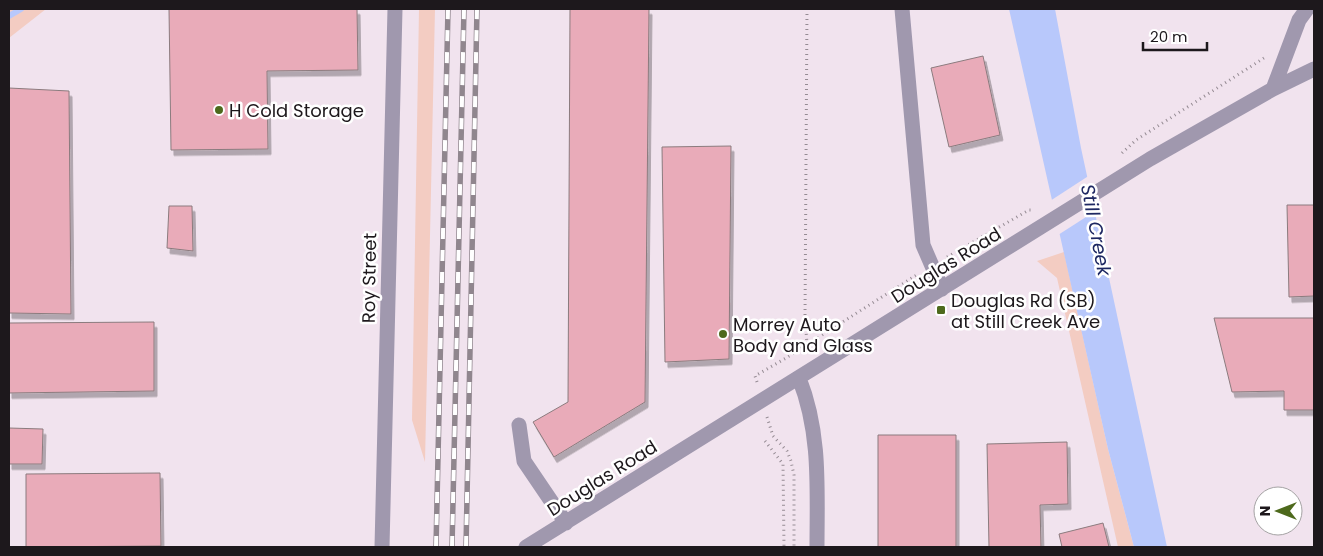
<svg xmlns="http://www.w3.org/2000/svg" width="1323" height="556" viewBox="0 0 1323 556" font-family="Poppins,sans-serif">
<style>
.green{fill:#f3ccc2}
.water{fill:#b8c8fb}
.pier{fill:#f1e3ee}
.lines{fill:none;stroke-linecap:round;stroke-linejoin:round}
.stream{stroke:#b8c8fb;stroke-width:6}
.building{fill:#e9abb9;stroke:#8b7b7e;filter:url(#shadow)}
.path{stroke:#958b93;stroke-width:3;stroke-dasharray:1 4;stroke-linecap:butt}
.minor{stroke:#a098ae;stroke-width:15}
.rail-casing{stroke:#90868e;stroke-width:5.5}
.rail{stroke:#fff;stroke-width:4;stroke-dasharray:11;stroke-linecap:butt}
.poi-dot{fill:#4d691c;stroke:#fff;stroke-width:2}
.labels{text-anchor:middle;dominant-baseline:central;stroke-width:5;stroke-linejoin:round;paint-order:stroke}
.poi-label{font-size:18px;fill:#1d181c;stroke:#fff;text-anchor:start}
.street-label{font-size:18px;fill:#1d181c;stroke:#fff}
.water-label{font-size:19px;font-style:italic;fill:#1d2762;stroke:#fff}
</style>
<defs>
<filter id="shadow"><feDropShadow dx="3" dy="5.5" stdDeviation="0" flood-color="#0004"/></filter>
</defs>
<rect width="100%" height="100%" fill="#f1e3ee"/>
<path class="green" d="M 9,9 L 46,9 L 9,38 Z
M 419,9 L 435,9 L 425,462 L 412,420 Z
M 1064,252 L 1108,449 L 1134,547 L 1118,547 L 1057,278 L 1037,261 Z"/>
<path class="water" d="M 1009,9 L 1055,9 L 1081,148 L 1167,547 L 1134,547 L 1108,449 Z"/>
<path class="pier" d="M 1090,175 L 1097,210 L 1058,235 L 1050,201 Z"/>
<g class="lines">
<path class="stream" d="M 9,16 L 21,9"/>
</g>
<path class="building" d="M 169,9 L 357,9 L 358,70 L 267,71 L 268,149 L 171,150 Z
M 570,9 L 649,9 L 645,402 L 554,457 L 533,422 L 568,402 Z
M 983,56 L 1000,135 L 949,147 L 931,68 Z
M 9,88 L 69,91 L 71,314 L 9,313 Z
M 731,146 L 729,359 L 665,362 L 662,147 Z
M 1287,205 L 1314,205 L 1314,296 L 1289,297 Z
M 169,206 L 192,206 L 193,251 L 167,248 Z
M 1214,318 L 1314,318 L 1314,410 L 1284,410 L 1284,391 L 1232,392 Z
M 154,322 L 154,391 L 9,393 L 9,323 Z
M 9,428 L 43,429 L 42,464 L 9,464 Z
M 878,435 L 956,435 L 956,547 L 878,547 Z
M 1067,442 L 1068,504 L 1040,505 L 1041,547 L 989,547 L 987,444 Z
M 160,473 L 161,546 L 26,547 L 26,474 Z
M 1103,523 L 1109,547 L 1062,547 L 1059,534 Z"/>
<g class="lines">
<path class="path" d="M 807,9 L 805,318 L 807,344
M 1122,153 L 1136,140 L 1264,58
M 947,257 L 1029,210 L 1033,210
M 757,382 L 755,376 L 786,358 L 918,274
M 767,417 L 773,436 L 787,451 L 791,461 L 794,475 L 794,547
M 765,441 L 783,464 L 784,547"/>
<path class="minor" d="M 902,9 L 923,245 L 942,289
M 1273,89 L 1299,20 L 1307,9
M 799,378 C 821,433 817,489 817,547
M 519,425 L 524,461 L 566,523
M 382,547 L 395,9
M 526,547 L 1150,159 L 1273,89 L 1314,69"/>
<g class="rail-casing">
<path id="rail" d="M 436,547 L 448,9
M 452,547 L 464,9
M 466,547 L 477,9"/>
</g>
<use href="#rail" class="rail"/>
</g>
<g class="poi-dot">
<circle cx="219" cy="110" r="5"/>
<rect x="936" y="305" width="10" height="10" rx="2.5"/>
<circle cx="723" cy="334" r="5"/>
</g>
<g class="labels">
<g class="poi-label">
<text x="229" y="110">H Cold Storage</text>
<text x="951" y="300">Douglas Rd (SB)<tspan x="951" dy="21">at Still Creek Ave</tspan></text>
<text x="733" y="324">Morrey Auto<tspan x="733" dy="21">Body and Glass</tspan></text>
</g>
<g class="street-label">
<text transform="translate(946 265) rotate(-32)">Douglas Road</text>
<text transform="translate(369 278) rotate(-89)">Roy Street</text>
<text transform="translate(602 478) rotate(-32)">Douglas Road</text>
</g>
<g class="water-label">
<text transform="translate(1096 230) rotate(79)">Still Creek</text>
</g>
</g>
<rect width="1323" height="556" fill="none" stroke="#1d181c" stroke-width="20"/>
<g transform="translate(1278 511) rotate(270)"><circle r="24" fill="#ffffff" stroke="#a5a3a4"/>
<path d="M0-4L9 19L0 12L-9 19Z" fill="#4d691c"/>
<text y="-8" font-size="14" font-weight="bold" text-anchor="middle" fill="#1d181c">N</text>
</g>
<path d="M1143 42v8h64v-8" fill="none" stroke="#1d181c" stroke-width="2.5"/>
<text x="1150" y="42" font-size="15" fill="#1d181c" stroke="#ffffff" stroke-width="4" paint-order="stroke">20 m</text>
</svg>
